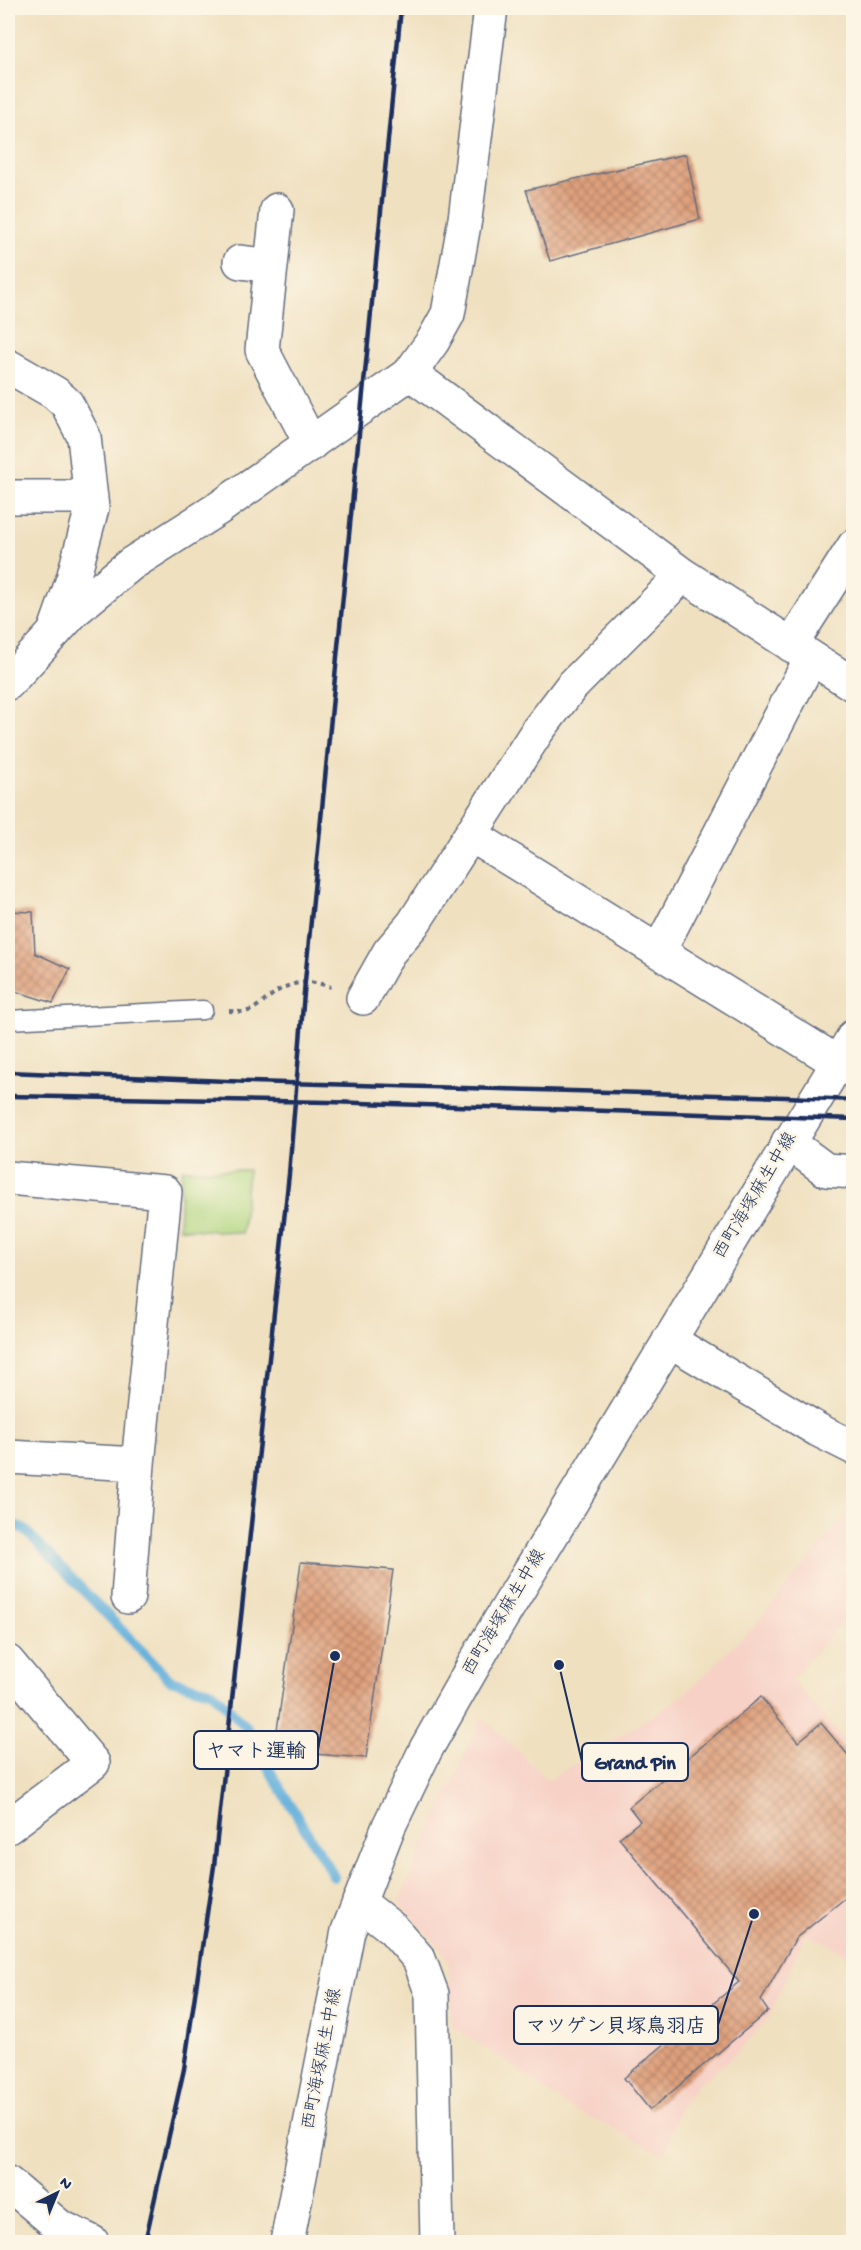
<svg xmlns="http://www.w3.org/2000/svg" width="861" height="2250" viewBox="0 0 861 2250" font-family="'Gochi Hand','Klee One',sans-serif">
<style>
.built{fill:#f7d1c6}
.green{fill:#afd57e;stroke:#65826e;stroke-width:1.5}
.lines{fill:none;stroke-linecap:round;stroke-linejoin:round}
.stream{stroke:#61afdb;stroke-width:10}
.building{fill:url(#building-cross-hatch)}
.lane-casing{stroke:#656d80;stroke-width:21}
.street-casing{stroke:#656d80;stroke-width:36}
.secondary-casing{stroke:#656d80;stroke-width:36}
.path{stroke:#656d80;stroke-width:4;stroke-dasharray:4.5 4.5;stroke-linecap:butt}
.lane{stroke:#fff;stroke-width:18}
.street{stroke:#fff;stroke-width:33}
.secondary{stroke:#fff;stroke-width:33}
.rail{stroke:#1b2f5e;stroke-width:4.5}
.labels{text-anchor:middle;dominant-baseline:central;stroke-width:5;stroke-linejoin:round;paint-order:stroke}
.street-label{font-size:18px;fill:#1b2f5e;stroke:#fcf5e5}
.leader{fill:none;stroke:#1b2f5e;stroke-width:2}
.callout-dot{fill:#1b2f5e;stroke:#fcf5e5;stroke-width:2}
.callout{fill:#fcf5e5;stroke:#1b2f5e;stroke-width:2}
.callout-label{font-size:20px;text-anchor:middle;font-weight:bold;fill:#1b2f5e}
</style>
<defs>
<pattern id="building-cross-hatch" width="8" height="8" patternUnits="userSpaceOnUse" patternTransform="scale(1.5)"><rect width="8" height="8" fill="#dfa07c"/><path d="M0 0l8 8M0 8l8-8" fill="none" stroke="#b48369"/></pattern>
</defs>
<rect width="100%" height="100%" fill="#fcf5e5"/>
<filter id="ink" filterUnits="userSpaceOnUse"><feTurbulence type="fractalNoise" baseFrequency=".0167" numOctaves="2"/><feDisplacementMap in="SourceGraphic" scale="12" xChannelSelector="R" yChannelSelector="G"/><feConvolveMatrix kernelMatrix="1 2 1 2 8 2 1 2 1" color-interpolation-filters="sRGB"/></filter>
<filter id="wash" filterUnits="userSpaceOnUse"><feTurbulence type="fractalNoise" baseFrequency=".008" numOctaves="4" result="noise"/><feDisplacementMap in="SourceGraphic" scale="24" xChannelSelector="R" yChannelSelector="G"/><feGaussianBlur stdDeviation="1.35" result="paint"/><feColorMatrix in="noise" values="0 0 0 0 0 0 0 0 0 0 0 0 0 0 0 0 0 1.4 0 .05"/><feComposite in="paint" operator="in"/></filter>
<g filter="url(#wash)">
<rect width="100%" height="100%" fill="#efe0bf"/>
<path class="built" d="M 853,1505 L 853,1609 L 792,1679 L 853,1751 L 853,1961 L 832,1945 L 805,1934 L 768,2019 L 730,2060 L 697,2085 L 679,2109 L 665,2155 L 565,2105 L 513,2066 L 452,2026 L 449,1964 L 443,1952 L 398,1902 L 482,1716 L 548,1781 L 683,1696 L 758,1622 Z"/>
<path class="green" d="M 182,1169 L 248,1170 L 242,1233 L 179,1228 Z"/>
<g class="lines">
<path class="stream" d="M 8,1528 L 15,1525 L 25,1530 L 170,1680 L 213,1692 L 247,1728 L 273,1776 L 334,1877"/>
</g>
<g id="blocks">
<path class="building" d="M 686,154 L 700,219 L 550,261 L 526,190 Z
M 8,911 L 33,912 L 35,953 L 70,969 L 53,1003 L 8,989 Z
M 301,1562 L 393,1570 L 366,1758 L 274,1751 Z
M 761,1697 L 798,1742 L 821,1723 L 854,1762 L 854,1891 L 796,1938 L 761,2001 L 768,2011 L 650,2110 L 624,2078 L 739,1982 L 619,1838 L 640,1821 L 629,1807 Z"/>
</g>
</g>
<g filter="url(#ink)">
<use href="#blocks" fill-opacity="0" stroke="#656d80" stroke-width="1.5"/>
<g class="lines">
<g class="lane-casing">
<path id="lane" d="M 8,1020 L 203,1010"/>
</g>
<g class="street-casing">
<path id="street" d="M 277,210 L 262,350 L 311,444
M 240,262 L 271,266
M 8,366 L 55,393 L 67,404 L 84,437 L 92,508 L 73,579 L 54,633
M 410,373 L 683,575 L 854,685
M 8,497 L 91,497
M 791,645 L 854,546
M 471,835 L 837,1062
M 659,951 L 811,658
M 363,998 L 389,952 L 413,924 L 538,730 L 571,687 L 683,575
M 788,1142 L 826,1170 L 854,1172
M 8,1178 L 165,1192 L 138,1464 L 128,1597
M 8,1457 L 138,1464
M 8,1662 L 93,1763 L 8,1827
M 359,1902 L 393,1929 L 419,1959 L 432,1994 L 437,2242
M 8,2183 L 59,2226 L 92,2242"/>
</g>
<g class="secondary-casing">
<path id="secondary" d="M 8,683 L 75,610 L 131,564 L 219,508 L 410,373 L 433,341 L 448,314 L 465,219 L 491,8
M 669,1340 L 818,1430 L 854,1448
M 287,2242 L 348,1931 L 389,1826 L 426,1749 L 488,1640 L 854,1036"/>
</g>
<path class="path" d="M 229,1011 C 235,1011 242,1013 248,1011 C 257,1008 264,1001 272,995 C 290,981 310,979 331,987"/>
<use href="#lane" class="lane"/>
<use href="#street" class="street"/>
<use href="#secondary" class="secondary"/>
<path class="rail" d="M 8,1072 L 251,1082 L 786,1097 L 854,1100
M 8,1096 L 329,1102 L 854,1119
M 145,2242 L 184,2069 L 214,1866 L 289,1174 L 305,981 L 401,8"/>
</g>
</g>
<g class="labels">
<g class="street-label">
<text transform="translate(756 1196) rotate(-59)">西町海塚麻生中線</text>
<text transform="translate(505 1613) rotate(-59)">西町海塚麻生中線</text>
<text transform="translate(323 2059) rotate(-79)">西町海塚麻生中線</text>
</g>
</g>
<path class="leader" d="M335 1656L318 1750M559 1665L582 1762M754 1914L718 2025"/>
<g class="callout-dot">
<circle cx="335" cy="1656" r="6"/>
<circle cx="559" cy="1665" r="6"/>
<circle cx="754" cy="1914" r="6"/>
</g>
<g class="callout">
<rect x="194" y="1731" width="124" height="38" rx="6"/>
<rect x="582" y="1743" width="106" height="38" rx="6"/>
<rect x="514" y="2006" width="204" height="38" rx="6"/>
</g>
<g class="callout-label">
<text x="256" y="1757">ヤマト運輸</text>
<text x="635" y="1769">Grand Pin</text>
<text x="616" y="2032">マツゲン貝塚鳥羽店</text>
</g>
<rect width="861" height="2250" fill="none" stroke="#fcf5e5" stroke-width="30"/>
<g transform="translate(57 2193) rotate(43)" stroke="#fcf5e5" stroke-width="4.5" paint-order="stroke">
<path d="M0-4.5L10 22L0 15L-10 22Z" fill="#1b2f5e"/>
<text y="-9" font-size="16" font-weight="bold" text-anchor="middle" fill="#1b2f5e">N</text>
</g>
</svg>
